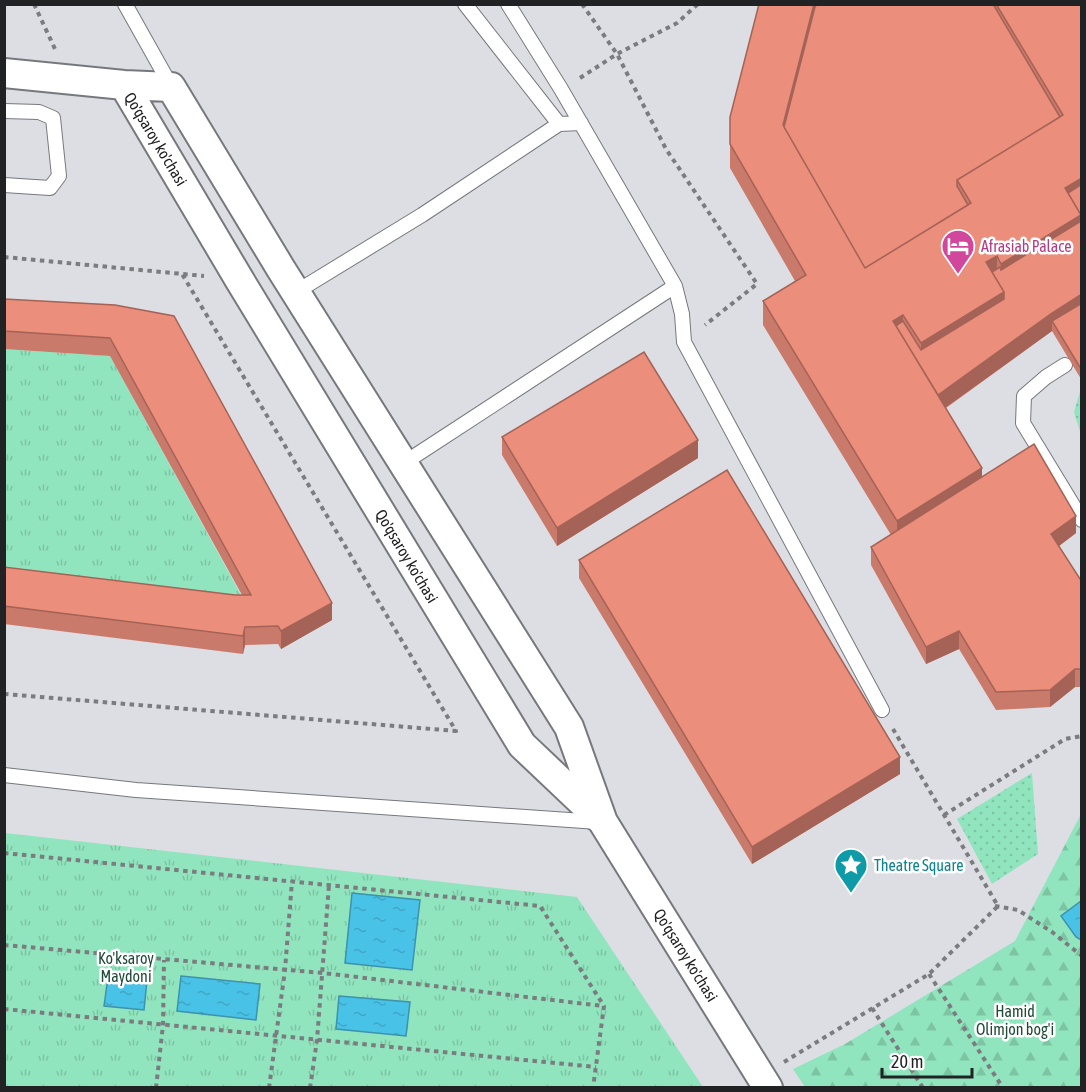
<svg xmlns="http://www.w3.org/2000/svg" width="1086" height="1092" viewBox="0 0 1086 1092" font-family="'Asap Condensed',sans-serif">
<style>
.grass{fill:url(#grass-dots)}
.forest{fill:url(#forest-firs)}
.park{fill:url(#park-tufts)}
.water{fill:url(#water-ripples);stroke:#3d92ac;stroke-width:1.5}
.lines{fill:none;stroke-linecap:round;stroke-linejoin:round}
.service-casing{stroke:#76787d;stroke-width:16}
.minor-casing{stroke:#76787d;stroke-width:32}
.path{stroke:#7b7c80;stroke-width:4;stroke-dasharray:4.5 4.5;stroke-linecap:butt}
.service{stroke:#fff;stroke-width:14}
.minor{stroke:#fff;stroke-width:28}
.wall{fill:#ca7a6a}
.shaded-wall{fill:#a46356}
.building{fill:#eb8e7b;stroke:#a46356;stroke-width:1.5}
.labels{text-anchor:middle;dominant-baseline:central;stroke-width:5;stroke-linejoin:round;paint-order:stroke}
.street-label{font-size:16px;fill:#212224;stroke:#fff}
.hotel-label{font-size:16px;fill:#b23c85;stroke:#fff;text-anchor:start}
.culture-label{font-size:16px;fill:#0d838f;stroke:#fff;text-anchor:start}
.park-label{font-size:16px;fill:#1e4a37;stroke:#fff}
</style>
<defs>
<pattern id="grass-dots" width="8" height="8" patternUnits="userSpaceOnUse" patternTransform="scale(1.5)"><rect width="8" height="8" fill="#91e5be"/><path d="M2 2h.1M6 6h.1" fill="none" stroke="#7dc4a3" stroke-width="1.8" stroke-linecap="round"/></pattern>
<pattern id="forest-firs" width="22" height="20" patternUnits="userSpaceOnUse" patternTransform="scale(1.5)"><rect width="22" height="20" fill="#91e5be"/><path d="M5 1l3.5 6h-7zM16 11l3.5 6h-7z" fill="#7dc4a3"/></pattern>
<pattern id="park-tufts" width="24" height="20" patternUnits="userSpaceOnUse" patternTransform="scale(1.5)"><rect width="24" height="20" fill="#91e5be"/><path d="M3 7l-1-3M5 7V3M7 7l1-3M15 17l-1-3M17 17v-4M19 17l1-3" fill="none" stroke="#7dc4a3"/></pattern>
<pattern id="water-ripples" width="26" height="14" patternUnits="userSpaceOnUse" patternTransform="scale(1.5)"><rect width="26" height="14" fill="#49c2e7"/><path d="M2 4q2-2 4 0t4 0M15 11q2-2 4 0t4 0" fill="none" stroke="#40a6c6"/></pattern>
</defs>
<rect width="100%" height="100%" fill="#dcdee3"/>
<path class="grass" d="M 1081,388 L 1081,435 L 1074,412 Z
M 1032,773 L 1038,854 L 992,884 L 957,819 Z"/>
<path class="forest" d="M 1081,814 L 1081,1087 L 805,1087 L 793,1069 L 845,1044 L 1015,941 Z"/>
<path class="park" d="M 4,349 L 110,356 L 251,613 L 5,585 Z
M 5,833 L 577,897 L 703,1087 L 5,1088 Z"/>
<path class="water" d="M 352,893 L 420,900 L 412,970 L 345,963 Z
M 1081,901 L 1081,940 L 1076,937 L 1061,916 Z
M 181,976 L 260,984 L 256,1020 L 177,1011 Z
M 108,977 L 147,980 L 144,1010 L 104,1006 Z
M 339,996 L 410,1002 L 406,1036 L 336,1029 Z"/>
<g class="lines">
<g class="service-casing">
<path id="service" d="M 125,4 L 171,86
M 465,4 L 559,124
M 4,111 L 39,112 L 53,118 L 59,176 L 50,188 L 4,185
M 675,286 L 682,314 L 684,342 L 882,710
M 296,292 L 422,215 L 559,124 L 581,123
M 1065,365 L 1046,377 L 1024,396 L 1023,423 L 1082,520
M 404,463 L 675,286 L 561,89 L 508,4
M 4,775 L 136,790 L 598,822"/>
</g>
<g class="minor-casing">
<path id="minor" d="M 4,73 L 124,85 L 171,87 L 281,269 L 569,727 L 603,822 L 768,1088
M 124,85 L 239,279 L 522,745 L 599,818"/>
</g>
<path class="path" d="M 34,4 L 55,49
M 582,4 L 617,54 L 666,149 L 757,284 L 705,325
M 580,78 L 617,54 L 677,23 L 698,4
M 4,257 L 204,276
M 4,694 L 456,731 L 182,274
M 944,815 L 1065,739 L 1082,736
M 4,853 L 540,906 L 604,1006 L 593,1088
M 995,906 L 1018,910 L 1052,932 L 1082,956
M 4,945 L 323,973 L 603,1006
M 929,974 L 1003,1088
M 872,1008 L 923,1088
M 4,1009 L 596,1067
M 784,1062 L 929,974 L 998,906 L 893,729
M 156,1088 L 163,1025 L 164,960
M 269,1088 L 285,970 L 292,881
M 310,1088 L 317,1040 L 329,885"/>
<use href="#service" class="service"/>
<use href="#minor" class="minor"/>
</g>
<path class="wall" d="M 759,4 L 1082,4 L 1082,378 L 1081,379 L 1052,331 L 946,408 L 982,477 L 1076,533 L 1059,546 L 1082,582 L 1082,687 L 1075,687 L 1050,707 L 996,710 L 959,649 L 926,664 L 871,565 L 871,547 L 891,535 L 763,325 L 763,301 L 795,281 L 730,168 L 730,117 Z
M 4,299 L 115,305 L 332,620 L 281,649 L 278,644 L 245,645 L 243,654 L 4,624 L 4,567 L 235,595 L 242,595 L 110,356 L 4,349 Z
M 502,437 L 698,458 L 557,546 L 502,455 Z
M 579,560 L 900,774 L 752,864 L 579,578 Z"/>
<path class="shaded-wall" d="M 814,4 L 824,4 L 786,137 L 783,125 Z
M 1082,178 L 1082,202 L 1073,207 L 1065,188 Z
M 1081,215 L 1081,239 L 1001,288 L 1001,264 Z
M 997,256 L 997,280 L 986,262 Z
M 1004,292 L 1004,316 L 921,368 L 921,343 Z
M 1082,294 L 1082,312 L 1052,321 L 1052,331 L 935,415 L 935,397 L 1052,313 Z
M 903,315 L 903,339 L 893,321 Z
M 698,440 L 698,458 L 557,546 L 557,528 Z
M 982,468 L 982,492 L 897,545 L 897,521 Z
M 1076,516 L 1076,533 L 1051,552 L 1051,534 Z
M 332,603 L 332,620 L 281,649 L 281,631 Z
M 245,627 L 245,645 L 243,654 L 243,636 Z
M 959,631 L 959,649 L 926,664 L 926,647 Z
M 1075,669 L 1075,687 L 1050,707 L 1050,690 Z
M 900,757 L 900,774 L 752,864 L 752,847 Z"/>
<path class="building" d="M 759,4 L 814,4 L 783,125 L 865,268 L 971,203 L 957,180 L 1063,115 L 996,4 L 1082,4 L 1082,178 L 1065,188 L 1081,215 L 1001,264 L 997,256 L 986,262 L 1004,292 L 921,343 L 903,315 L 893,321 L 982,468 L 897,521 L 763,301 L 806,275 L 730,144 L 730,117 Z
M 817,4 L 993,4 L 1060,117 L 957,180 L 957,186 L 968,205 L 865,268 L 784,127 L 815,7 Z
M 1082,184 L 1082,294 L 1052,313 L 938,395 L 896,326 L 903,321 L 921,350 L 1004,299 L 1004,292 L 992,272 L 1000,267 L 1001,270 L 1081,221 L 1081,215 L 1068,193 Z
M 4,299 L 115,305 L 174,316 L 332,603 L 281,631 L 278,626 L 245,627 L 243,636 L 4,606 L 4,567 L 235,595 L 251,595 L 110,338 L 4,331 Z
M 1082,303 L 1082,369 L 1081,369 L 1052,321 Z
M 644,352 L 698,440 L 557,528 L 502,437 Z
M 1034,444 L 1076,516 L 1051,534 L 1082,582 L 1082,669 L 1075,669 L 1050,690 L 996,692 L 959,631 L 926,647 L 871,547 Z
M 727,470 L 900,757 L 752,847 L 579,560 Z"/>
<defs>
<g id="hotel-pin" transform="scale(1.725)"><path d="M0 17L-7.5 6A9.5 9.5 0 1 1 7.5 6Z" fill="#d1479c" stroke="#fff"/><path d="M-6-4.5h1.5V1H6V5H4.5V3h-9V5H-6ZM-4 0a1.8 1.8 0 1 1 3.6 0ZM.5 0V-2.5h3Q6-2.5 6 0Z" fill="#fff"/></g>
<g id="sight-pin" transform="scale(1.725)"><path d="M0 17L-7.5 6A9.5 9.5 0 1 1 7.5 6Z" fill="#0f9aa8" stroke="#fff"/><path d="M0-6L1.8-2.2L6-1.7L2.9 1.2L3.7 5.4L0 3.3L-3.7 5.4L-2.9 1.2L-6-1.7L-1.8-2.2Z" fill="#fff"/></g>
</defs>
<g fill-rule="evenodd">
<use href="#hotel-pin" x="958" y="246"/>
<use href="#sight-pin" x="851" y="865"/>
</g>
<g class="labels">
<g class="street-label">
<text transform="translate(156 139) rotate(59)">Qo'qsaroy ko'chasi</text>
<text transform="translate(407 556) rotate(59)">Qo'qsaroy ko'chasi</text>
<text transform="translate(686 955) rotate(58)">Qo'qsaroy ko'chasi</text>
</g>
<g class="hotel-label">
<text x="981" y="246">Afrasiab Palace</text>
</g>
<g class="culture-label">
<text x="874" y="865">Theatre Square</text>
</g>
<g class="park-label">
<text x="126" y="958">Ko'ksaroy<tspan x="126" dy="18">Maydoni</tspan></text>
<text x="1015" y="1011">Hamid<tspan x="1015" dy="18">Olimjon bog'i</tspan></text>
</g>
</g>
<rect width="1086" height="1092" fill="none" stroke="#212224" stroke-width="12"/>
<path d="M882 1068v9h90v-9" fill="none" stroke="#212224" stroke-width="3"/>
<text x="891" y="1068" font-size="18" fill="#212224" stroke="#ffffff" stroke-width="4.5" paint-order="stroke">20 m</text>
</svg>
